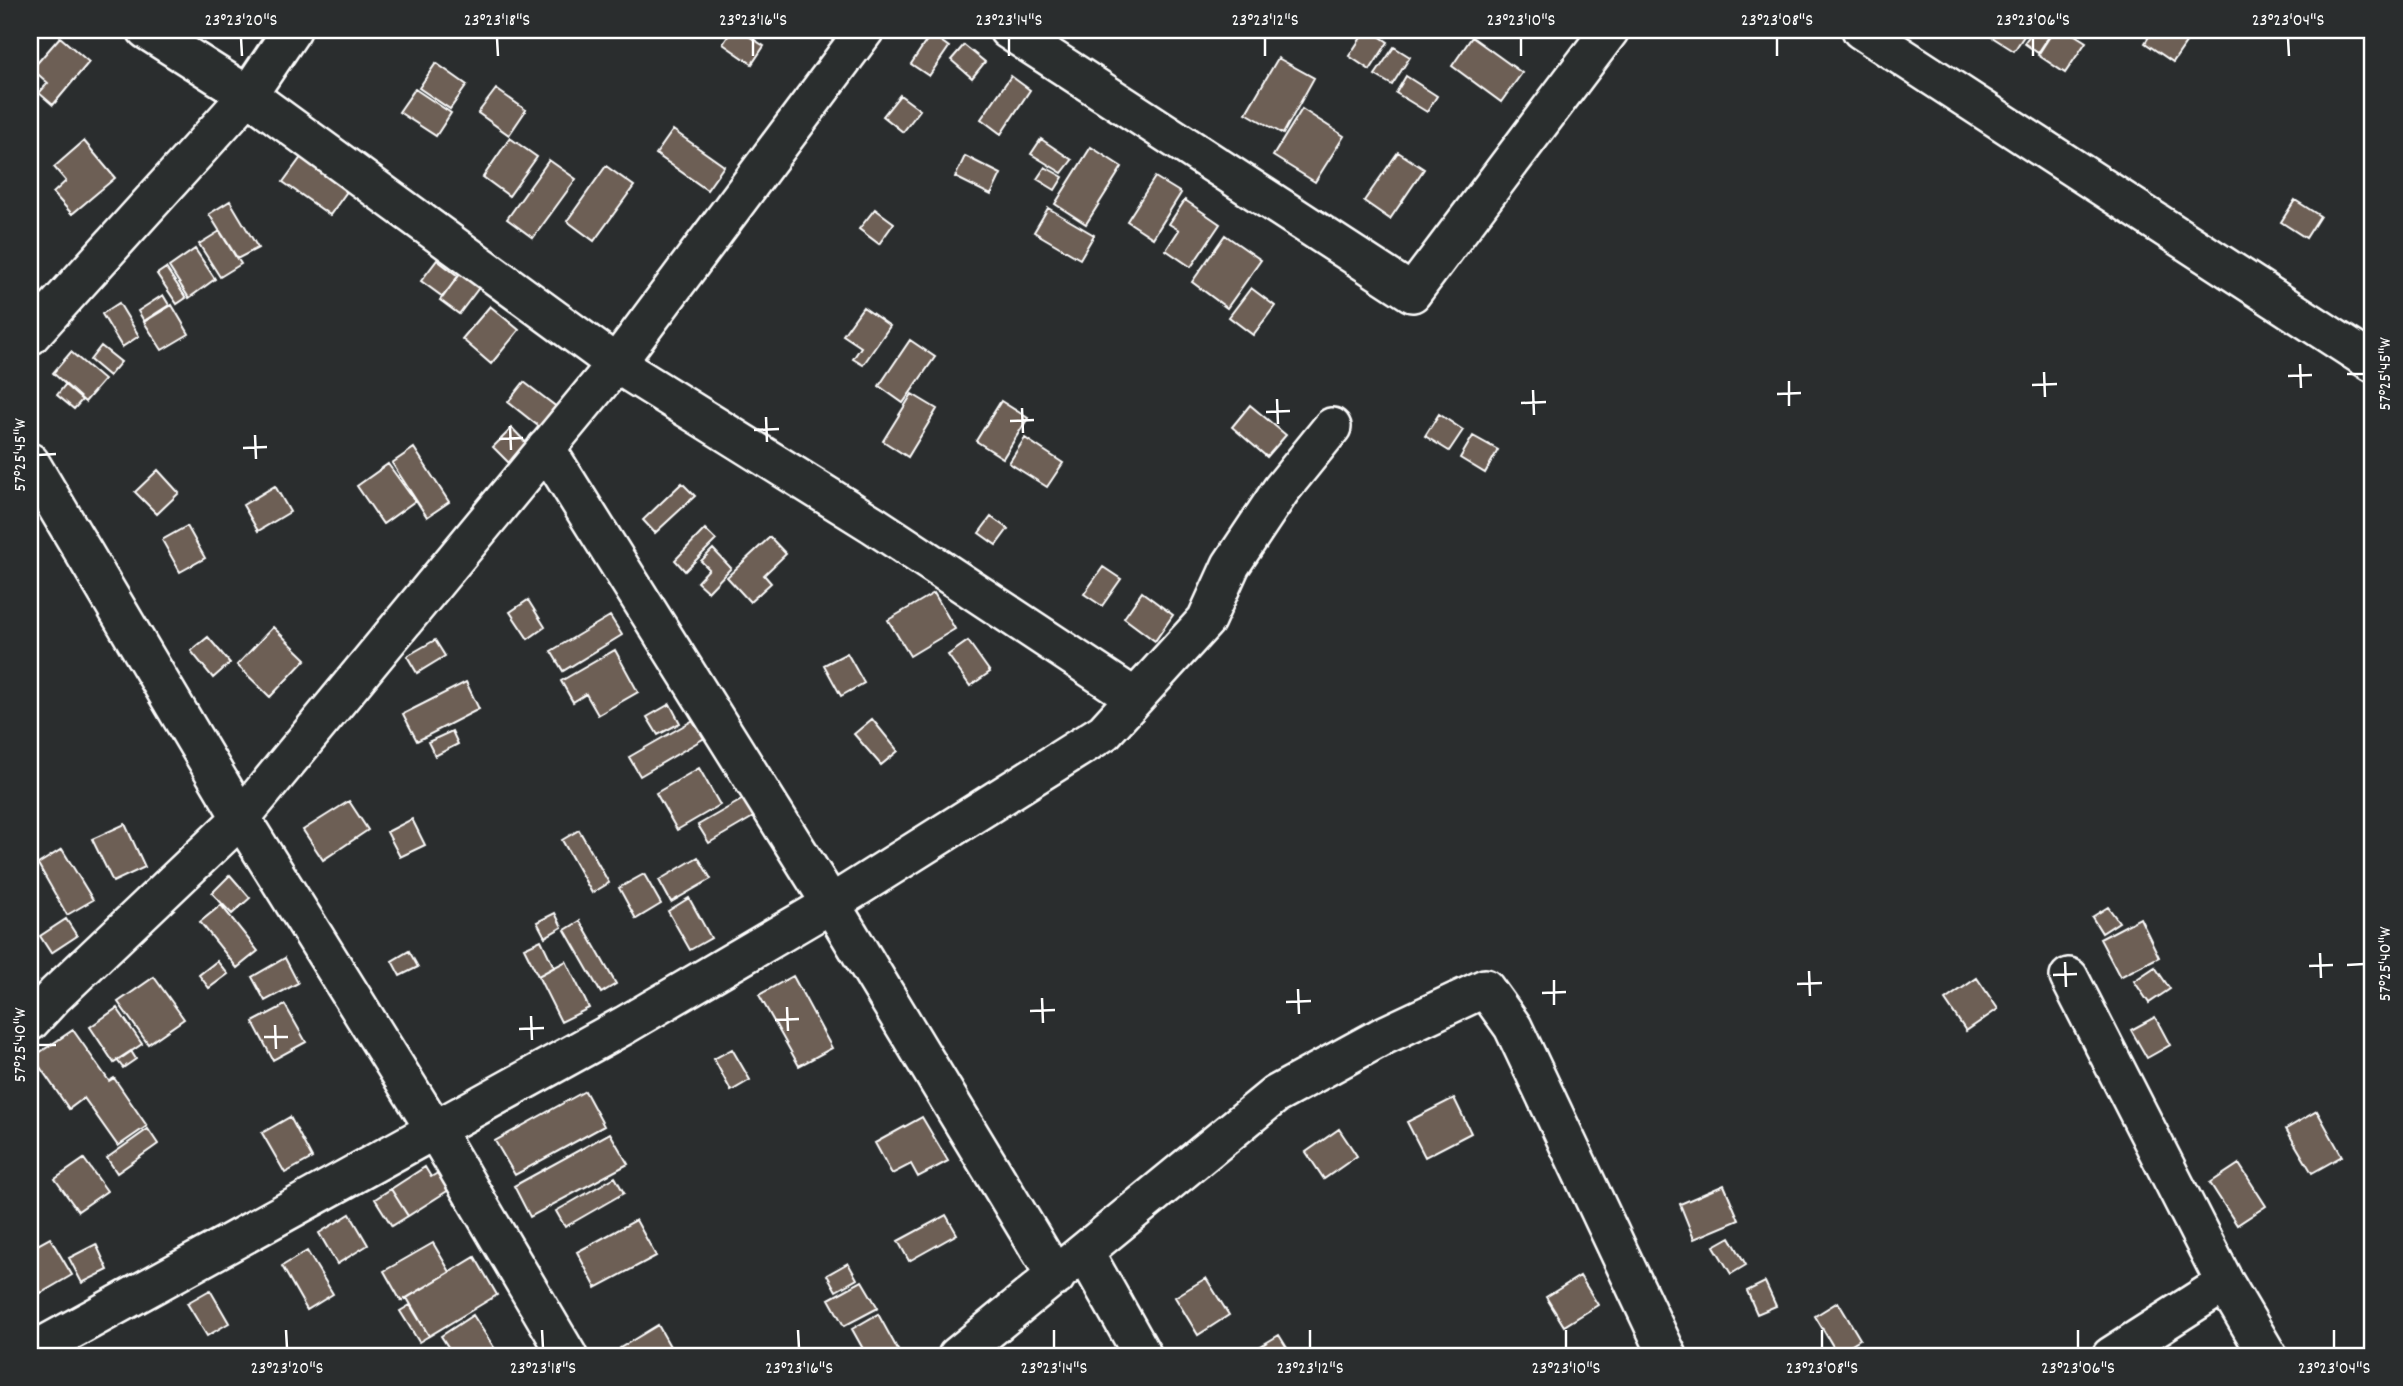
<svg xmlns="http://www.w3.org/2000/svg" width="2403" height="1386" viewBox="0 0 2403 1386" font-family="Dekko,sans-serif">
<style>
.building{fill:#6d5e54;stroke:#fff;stroke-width:2}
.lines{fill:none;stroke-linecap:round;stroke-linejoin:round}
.minor-casing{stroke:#fff;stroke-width:42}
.minor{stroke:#2a2d2e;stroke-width:37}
.ticks{fill:none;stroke:#fff;stroke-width:2.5}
.neatline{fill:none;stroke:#fff;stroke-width:2.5}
.ticks-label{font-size:18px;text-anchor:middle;fill:#fff}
</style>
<rect width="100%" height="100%" fill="#2a2d2e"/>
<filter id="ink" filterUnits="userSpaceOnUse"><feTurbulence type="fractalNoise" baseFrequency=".0143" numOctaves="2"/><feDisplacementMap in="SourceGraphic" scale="14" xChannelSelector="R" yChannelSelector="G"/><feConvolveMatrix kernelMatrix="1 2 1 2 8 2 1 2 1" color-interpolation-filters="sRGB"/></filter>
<g filter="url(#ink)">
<path class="building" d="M 732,30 L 739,30 L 764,46 L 752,64 L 723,44 Z
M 1366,30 L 1370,30 L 1388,42 L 1370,70 L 1349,56 Z
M 1981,30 L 2028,30 L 2014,51 Z
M 2034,30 L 2043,30 L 2050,35 L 2038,53 L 2024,43 Z
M 2054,30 L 2067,30 L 2086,42 L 2065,73 L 2038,55 Z
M 2153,30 L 2195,30 L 2173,62 L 2145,43 Z
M 931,34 L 949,47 L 929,76 L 911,64 Z
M 60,37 L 89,62 L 53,105 L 39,93 L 48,83 L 32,69 Z
M 1472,37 L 1522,73 L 1501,102 L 1452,66 Z
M 964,45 L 985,62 L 972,78 L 951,60 Z
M 1394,47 L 1410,57 L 1392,85 L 1375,75 Z
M 1278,58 L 1314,78 L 1283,134 L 1246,113 Z
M 436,63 L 467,85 L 450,109 L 419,88 Z
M 1011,76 L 1030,90 L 1001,134 L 981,119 Z
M 1406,76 L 1437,96 L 1427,112 L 1396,93 Z
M 415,89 L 451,113 L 436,136 L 399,112 Z
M 496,89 L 526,110 L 509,135 L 478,113 Z
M 900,95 L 920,110 L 903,132 L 883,116 Z
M 1302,109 L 1344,136 L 1315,182 L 1273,156 Z
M 673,130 L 724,166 L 707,190 L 656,154 Z
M 510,138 L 537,157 L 509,196 L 483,177 Z
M 1041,139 L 1072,160 L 1062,173 L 1031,154 Z
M 84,141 L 115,178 L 72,214 L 53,193 L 66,181 L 54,167 Z
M 1091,147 L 1122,167 L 1086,224 L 1055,204 Z
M 1398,152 L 1424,169 L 1390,219 L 1364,201 Z
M 302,156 L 348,190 L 330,215 L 283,182 Z
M 965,156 L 1001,174 L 991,195 L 955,177 Z
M 549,160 L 576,179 L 533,238 L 507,219 Z
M 606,166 L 634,186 L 594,241 L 567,221 Z
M 1045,167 L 1063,177 L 1055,190 L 1037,179 Z
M 1155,177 L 1181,193 L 1153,238 L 1127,221 Z
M 1185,200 L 1220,224 L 1191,267 L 1166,250 L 1179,230 L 1169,224 Z
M 2295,200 L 2320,216 L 2306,238 L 2281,222 Z
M 230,201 L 258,248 L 237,259 L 209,214 Z
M 1048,208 L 1094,235 L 1080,259 L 1034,232 Z
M 875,209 L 894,223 L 879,244 L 859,229 Z
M 220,231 L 241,264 L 220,277 L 199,244 Z
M 1225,235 L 1261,260 L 1227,308 L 1192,282 Z
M 195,249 L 215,279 L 189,298 L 169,267 Z
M 437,260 L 458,276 L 443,297 L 421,281 Z
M 469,263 L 487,277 L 459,314 L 440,300 Z
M 166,268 L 186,298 L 177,304 L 157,274 Z
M 1251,288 L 1275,306 L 1253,335 L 1229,317 Z
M 163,295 L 169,305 L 144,321 L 138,311 Z
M 119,303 L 139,336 L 122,347 L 102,314 Z
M 172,305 L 189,334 L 162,350 L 144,322 Z
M 490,306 L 519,330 L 491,364 L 462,339 Z
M 863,307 L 890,326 L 863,365 L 853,359 L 861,347 L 843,335 Z
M 910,340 L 935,357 L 903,403 L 879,386 Z
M 101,346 L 121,362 L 109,376 L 90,360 Z
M 71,352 L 104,380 L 85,402 L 53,373 Z
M 524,382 L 558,408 L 542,429 L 508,402 Z
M 65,385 L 82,400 L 74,409 L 57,395 Z
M 912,394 L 937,409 L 908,457 L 883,441 Z
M 1001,401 L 1028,418 L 1003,458 L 976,441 Z
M 1250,405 L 1286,435 L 1267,457 L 1232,427 Z
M 1439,414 L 1463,430 L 1449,451 L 1425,436 Z
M 512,428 L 532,449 L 513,467 L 493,447 Z
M 1473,436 L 1498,450 L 1485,473 L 1460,458 Z
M 1025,438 L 1063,463 L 1047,487 L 1009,463 Z
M 414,448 L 449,502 L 427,517 L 392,463 Z
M 388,464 L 415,501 L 383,524 L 357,486 Z
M 158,470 L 179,493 L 157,514 L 135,492 Z
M 682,483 L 695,496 L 655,533 L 643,520 Z
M 275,486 L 290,512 L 258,531 L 243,505 Z
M 991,517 L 1008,529 L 996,545 L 979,533 Z
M 187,526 L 205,558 L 180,572 L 162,540 Z
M 705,529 L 716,540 L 685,571 L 675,560 Z
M 770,537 L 786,554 L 764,575 L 771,583 L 750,602 L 727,577 Z
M 713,549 L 731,568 L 708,592 L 697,582 L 709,569 L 701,561 Z
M 1103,567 L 1121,579 L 1102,606 L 1084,594 Z
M 1142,592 L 1173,615 L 1155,641 L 1124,618 Z
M 934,593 L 955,629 L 910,656 L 888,620 Z
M 528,600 L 545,627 L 528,639 L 510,612 Z
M 610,616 L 622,635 L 563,671 L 551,651 Z
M 273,627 L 306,659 L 270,697 L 237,665 Z
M 208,637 L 230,663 L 213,678 L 191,651 Z
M 435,640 L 445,656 L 417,673 L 407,656 Z
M 968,641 L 990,672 L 970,686 L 948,655 Z
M 615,650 L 638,692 L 598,715 L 586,694 L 573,702 L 561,681 Z
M 847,653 L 864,683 L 841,696 L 824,665 Z
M 466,682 L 479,709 L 417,741 L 403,714 Z
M 670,704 L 680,723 L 658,735 L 647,717 Z
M 697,718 L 708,736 L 640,776 L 629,757 Z
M 872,719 L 898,751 L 881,765 L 854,734 Z
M 452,731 L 458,744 L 435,756 L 428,742 Z
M 699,768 L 720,805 L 677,830 L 656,793 Z
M 745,798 L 755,816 L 709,843 L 698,825 Z
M 349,801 L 368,830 L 323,860 L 303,830 Z
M 412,819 L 425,845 L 400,857 L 387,832 Z
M 125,824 L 145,867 L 113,882 L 92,839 Z
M 579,830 L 609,883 L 592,893 L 562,840 Z
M 62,849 L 93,900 L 67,915 L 38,864 Z
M 698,857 L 711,879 L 671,902 L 659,880 Z
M 644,874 L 661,904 L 636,919 L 619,888 Z
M 230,875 L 250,898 L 232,914 L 212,893 Z
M 689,898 L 711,938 L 690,950 L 668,911 Z
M 221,905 L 258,951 L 237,968 L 200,922 Z
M 2108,907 L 2119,922 L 2102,933 L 2092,917 Z
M 555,913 L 562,927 L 545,937 L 537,922 Z
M 2140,918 L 2159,957 L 2120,977 L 2100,939 Z
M 66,919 L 77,936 L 51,953 L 40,936 Z
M 580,921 L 616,984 L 601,993 L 565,930 Z
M 541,940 L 554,967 L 538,976 L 524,948 Z
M 409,951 L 418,967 L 400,976 L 392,961 Z
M 285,958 L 298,983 L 265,1001 L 252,977 Z
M 217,961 L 228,974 L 209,988 L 199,975 Z
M 566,961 L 589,1008 L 561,1022 L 538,976 Z
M 2155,967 L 2170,989 L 2149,1003 L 2134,981 Z
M 793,976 L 832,1048 L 799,1066 L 759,995 Z
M 154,977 L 184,1019 L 148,1044 L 118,1002 Z
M 1977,978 L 1998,1009 L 1966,1031 L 1945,1000 Z
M 285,1005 L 306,1042 L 273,1060 L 253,1022 Z
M 117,1008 L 142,1044 L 114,1063 L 90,1027 Z
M 2155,1017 L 2170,1045 L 2147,1058 L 2131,1030 Z
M 73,1030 L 109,1081 L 114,1078 L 147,1126 L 118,1146 L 84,1098 L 69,1109 L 33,1057 Z
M 732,1049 L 750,1080 L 731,1091 L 714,1059 Z
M 131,1051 L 136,1059 L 123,1068 L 117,1060 Z
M 585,1091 L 604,1126 L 515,1175 L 495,1141 Z
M 1454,1098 L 1471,1133 L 1425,1157 L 1407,1122 Z
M 2317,1111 L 2342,1156 L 2312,1173 L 2286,1129 Z
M 290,1117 L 312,1158 L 285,1173 L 262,1133 Z
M 922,1117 L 948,1161 L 918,1177 L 911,1164 L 892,1174 L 875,1143 Z
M 148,1129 L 158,1144 L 117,1173 L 107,1158 Z
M 1339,1129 L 1357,1156 L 1324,1179 L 1306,1152 Z
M 610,1133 L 628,1164 L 530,1217 L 514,1186 Z
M 84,1159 L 107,1191 L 78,1211 L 55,1179 Z
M 2239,1164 L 2266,1206 L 2237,1225 L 2210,1183 Z
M 425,1167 L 431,1177 L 441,1171 L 452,1188 L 408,1216 L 391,1189 Z
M 615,1177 L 624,1193 L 565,1227 L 556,1211 Z
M 1724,1185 L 1739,1220 L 1694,1239 L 1680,1204 Z
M 391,1189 L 408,1216 L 392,1226 L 375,1199 Z
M 350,1214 L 368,1245 L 337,1264 L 319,1233 Z
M 946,1215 L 957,1234 L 909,1261 L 898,1241 Z
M 636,1220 L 656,1256 L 596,1288 L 577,1252 Z
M 1730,1237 L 1746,1265 L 1731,1274 L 1714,1246 Z
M 50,1238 L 72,1275 L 41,1293 L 30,1272 L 30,1249 Z
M 433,1243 L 450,1272 L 401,1301 L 384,1271 Z
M 96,1244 L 108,1270 L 82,1283 L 69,1258 Z
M 307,1251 L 333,1294 L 307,1310 L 282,1266 Z
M 475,1257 L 497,1295 L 429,1336 L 407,1298 Z
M 848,1263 L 857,1279 L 836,1291 L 827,1275 Z
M 1580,1276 L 1598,1305 L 1564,1326 L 1546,1297 Z
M 1206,1278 L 1229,1315 L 1198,1335 L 1175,1297 Z
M 862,1281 L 878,1308 L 844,1326 L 829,1299 Z
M 1765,1282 L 1776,1306 L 1757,1314 L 1747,1291 Z
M 210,1290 L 229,1323 L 207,1336 L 187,1303 Z
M 1838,1302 L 1860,1339 L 1837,1353 L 1815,1316 Z
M 410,1305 L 429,1336 L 419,1342 L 400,1311 Z
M 878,1314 L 899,1352 L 891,1356 L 867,1356 L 852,1329 Z
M 473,1315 L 495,1349 L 484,1356 L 454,1356 L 441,1336 Z
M 658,1325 L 671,1348 L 656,1356 L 625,1356 L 620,1348 Z
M 1279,1335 L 1292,1356 L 1244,1356 Z"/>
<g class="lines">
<g class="minor-casing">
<path id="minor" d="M 146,30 L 248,95 L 616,364 L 874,525 L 1134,697
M 1008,30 L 1412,293 L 1610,30
M 1861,30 L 2373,363
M 30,336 L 248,95 L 292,30
M 546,448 L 831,904 L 1056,1277
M 30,462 L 241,818 L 435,1130 L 568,1356
M 2069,977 L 2225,1283 L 2268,1356
M 30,1022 L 55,995 L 241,818 L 616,364 L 865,30
M 1085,1253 L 1143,1356
M 30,1353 L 625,1025 L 831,904 L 1104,732 L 1206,620 L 1231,565 L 1281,490 L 1332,427
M 957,1356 L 1275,1095 L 1383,1036 L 1485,988 L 1513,1027 L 1668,1356
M 2111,1356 L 2225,1283"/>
</g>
<use href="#minor" class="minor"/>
</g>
</g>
<path class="ticks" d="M 241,38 L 242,56M 497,38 L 498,56M 753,38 L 753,56M 1009,38 L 1009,56M 1265,38 L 1265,56M 1521,38 L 1521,56M 1777,38 L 1777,56M 2033,38 L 2033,56M 2288,38 L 2289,56M 2300,364 L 2301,388M 2044,372 L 2045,397M 2347,374 L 2364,374M 2288,376 L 2312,375M 1789,381 L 1789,406M 2032,385 L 2057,384M 1533,390 L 1534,415M 1777,394 L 1801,393M 1277,399 L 1278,424M 1521,403 L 1546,402M 1022,408 L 1023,433M 1266,412 L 1290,411M 766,417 L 767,442M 1010,421 L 1034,420M 510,426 L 511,450M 754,430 L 779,429M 255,435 L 256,459M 499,439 L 523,438M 243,448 L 267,447M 38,455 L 56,454M 2320,953 L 2321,978M 2065,962 L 2066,987M 2347,965 L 2364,964M 2309,966 L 2333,965M 1809,971 L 1810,996M 2053,975 L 2077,974M 1554,980 L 1554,1005M 1797,984 L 1822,983M 1298,989 L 1299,1014M 1542,993 L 1566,992M 1042,998 L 1043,1023M 1286,1002 L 1311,1001M 787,1007 L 788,1031M 1030,1011 L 1055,1010M 531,1016 L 532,1040M 775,1020 L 799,1019M 275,1025 L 276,1049M 519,1029 L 544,1028M 264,1037 L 288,1037M 38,1045 L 56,1045M 286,1330 L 287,1348M 542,1330 L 543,1348M 798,1330 L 799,1348M 1054,1330 L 1054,1348M 1310,1330 L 1310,1348M 1566,1330 L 1566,1348M 1822,1330 L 1822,1348M 2078,1330 L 2078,1348M 2334,1330 L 2334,1348"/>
<rect width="2403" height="1386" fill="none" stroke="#2a2d2e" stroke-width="77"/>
<rect x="38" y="38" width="2326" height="1310" class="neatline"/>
<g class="ticks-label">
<text x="241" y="25">23°23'20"S</text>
<text x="497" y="25">23°23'18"S</text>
<text x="753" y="25">23°23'16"S</text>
<text x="1009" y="25">23°23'14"S</text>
<text x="1265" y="25">23°23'12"S</text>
<text x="1521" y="25">23°23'10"S</text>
<text x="1777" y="25">23°23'08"S</text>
<text x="2033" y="25">23°23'06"S</text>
<text x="2288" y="25">23°23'04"S</text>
<text transform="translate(2384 374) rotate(-90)" y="6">57°25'45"W</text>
<text transform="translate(19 455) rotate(-90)" y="6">57°25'45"W</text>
<text transform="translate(2384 964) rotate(-90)" y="6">57°25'40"W</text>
<text transform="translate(19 1045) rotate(-90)" y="6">57°25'40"W</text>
<text x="287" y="1373">23°23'20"S</text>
<text x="543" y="1373">23°23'18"S</text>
<text x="799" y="1373">23°23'16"S</text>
<text x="1054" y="1373">23°23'14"S</text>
<text x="1310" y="1373">23°23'12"S</text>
<text x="1566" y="1373">23°23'10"S</text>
<text x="1822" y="1373">23°23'08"S</text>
<text x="2078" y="1373">23°23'06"S</text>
<text x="2334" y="1373">23°23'04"S</text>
</g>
</svg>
